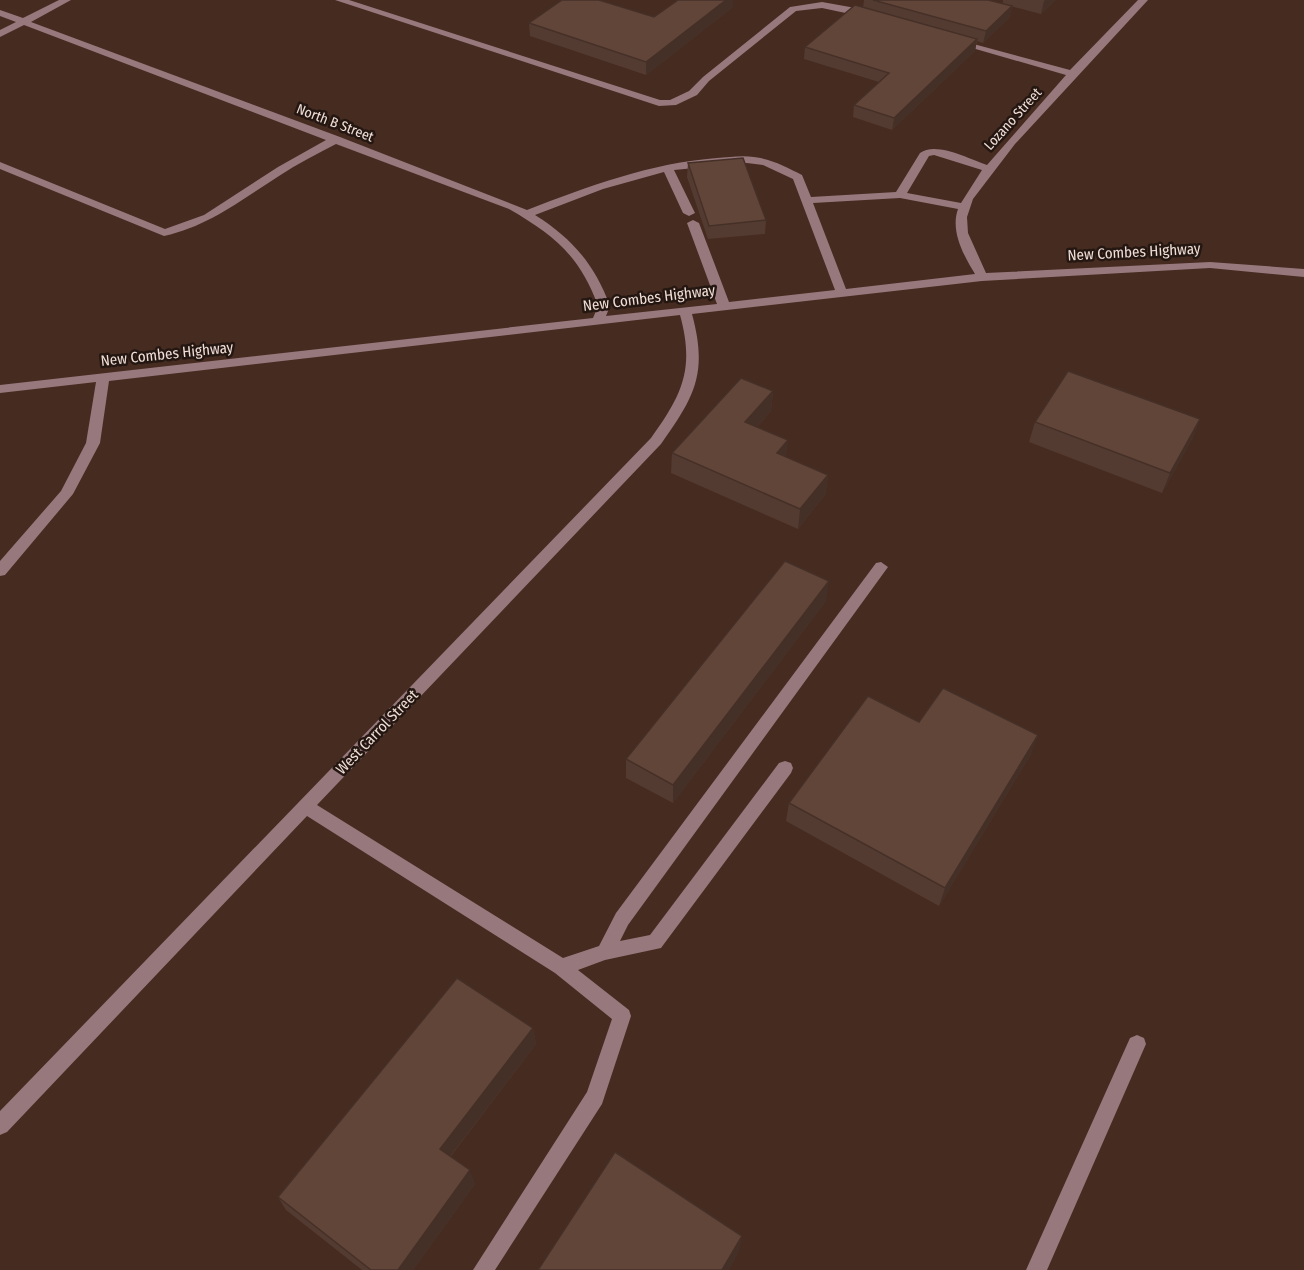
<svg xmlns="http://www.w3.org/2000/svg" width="1304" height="1270" viewBox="0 0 1304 1270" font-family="'Fira Sans Condensed',sans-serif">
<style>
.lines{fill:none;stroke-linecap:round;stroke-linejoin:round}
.minor{fill:#97787d;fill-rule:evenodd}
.wall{fill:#543b31}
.shaded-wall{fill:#453028}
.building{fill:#624539;stroke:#453028;stroke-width:1.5}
.labels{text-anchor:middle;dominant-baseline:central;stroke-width:5;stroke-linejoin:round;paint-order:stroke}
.far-street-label{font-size:14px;fill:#f0ded7;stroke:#241712}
.street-label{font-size:15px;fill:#f0ded7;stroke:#241712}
</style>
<rect width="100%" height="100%" fill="#462b20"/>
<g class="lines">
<path class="minor" d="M 59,0 L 71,0 L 31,22 L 340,137 L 527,210 C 589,186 651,163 717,158 C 729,157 743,155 754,157 C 771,159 787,167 802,175 L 811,197 L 896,192 L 920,153 C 936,141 969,159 987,165 L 1066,75 L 955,43 L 955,39 L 1070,70 L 1138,0 L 1148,0 L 1015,144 L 973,199 L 967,217 L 968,233 L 986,273 L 1210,262 L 1304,269 L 1304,277 L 1210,268 L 982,281 L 692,314 C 708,373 695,396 661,444 L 317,805 L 563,958 L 599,946 L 616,913 L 876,563 L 881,562 L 888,567 L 628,925 L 620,941 L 650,935 L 779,763 L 785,761 L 791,763 L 793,768 L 791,773 L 661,948 L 605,960 L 578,970 L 629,1010 L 631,1016 L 602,1104 L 495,1270 L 473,1270 L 587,1092 L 612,1019 L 555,973 L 307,816 L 7,1132 L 0,1135 L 0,1111 L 651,438 C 682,395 695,369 680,315 L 109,381 L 100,443 L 73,494 L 5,575 L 0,576 L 0,561 L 61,491 L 86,443 L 96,382 L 0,393 L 0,385 L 593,318 L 598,306 C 580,256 554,235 509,209 L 336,144 C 317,154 297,164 279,176 C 241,200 209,226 164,236 L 0,169 L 0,162 L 165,229 L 204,215 L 278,167 L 326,140 L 24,25 L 0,37 L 0,30 L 16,22 L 0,16 L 0,10 L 23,18 ZM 934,155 L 982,170 L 961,203 L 907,193 L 929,156 ZM 747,163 L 763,165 L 793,179 L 835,290 L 729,302 L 699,223 L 693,220 L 687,223 L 717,304 L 606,316 L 610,306 C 595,265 572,238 535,215 L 603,189 L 664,172 L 683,213 L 689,216 L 695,213 L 674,170 ZM 900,198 L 958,209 C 950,231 964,256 975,274 L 846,289 L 813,203 Z
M 335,0 L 349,0 L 660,100 L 670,100 L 689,91 L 703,77 L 790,7 L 822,2 L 850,7 L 874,15 L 869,18 L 822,8 L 796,11 L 709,81 L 697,95 L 676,105 L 659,106 Z
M 1137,1035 L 1144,1038 L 1146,1044 L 1047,1270 L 1026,1270 L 1130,1038 Z"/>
</g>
<path class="wall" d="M 864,0 L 988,0 L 1012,6 L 1009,18 L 983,43 L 977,41 L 975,51 L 892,130 L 853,117 L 854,105 L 879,82 L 804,59 L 805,47 L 863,8 Z
M 1003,0 L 1055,0 L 1041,14 L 1003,4 Z
M 733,7 L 646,75 L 530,36 L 529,23 L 654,17 Z
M 688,163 L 766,220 L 765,234 L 708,239 L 687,177 Z
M 773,391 L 771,411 L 757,427 L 786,457 L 828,475 L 825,495 L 798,529 L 671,473 L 672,453 Z
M 1200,419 L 1192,439 L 1162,493 L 1029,442 L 1035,422 Z
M 826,601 L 673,803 L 626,778 L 626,759 Z
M 919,722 L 1031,754 L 939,906 L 786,821 L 789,803 Z
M 533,1028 L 536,1044 L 451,1156 L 475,1184 L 413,1270 L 362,1270 L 286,1210 L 278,1197 Z"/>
<path class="shaded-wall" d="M 726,0 L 733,0 L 733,7 L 646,75 L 646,62 Z
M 1045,0 L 1055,0 L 1041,14 L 1044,1 Z
M 1012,6 L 1009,18 L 983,43 L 986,31 Z
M 977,39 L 975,51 L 892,130 L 894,118 Z
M 773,391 L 771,411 L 743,442 L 745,422 Z
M 1200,419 L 1192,439 L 1162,493 L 1170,473 Z
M 788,440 L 786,460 L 777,453 Z
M 828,475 L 825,495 L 798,529 L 800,509 Z
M 829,581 L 826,601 L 673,803 L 673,785 Z
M 1038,735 L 1031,754 L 939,906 L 945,888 Z
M 533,1028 L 536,1044 L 445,1163 L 440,1149 Z
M 470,1170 L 475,1184 L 413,1270 L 398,1270 Z
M 742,1236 L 739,1252 L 729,1270 L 722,1270 Z"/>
<path class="building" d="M 562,0 L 599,0 L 654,17 L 678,0 L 726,0 L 646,62 L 529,23 Z
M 873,0 L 988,0 L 1012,6 L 986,31 Z
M 855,5 L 977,39 L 894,118 L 854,105 L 889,73 L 805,47 Z
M 743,158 L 766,220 L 709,226 L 688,163 Z
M 1068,371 L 1200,419 L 1170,473 L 1035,422 Z
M 741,378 L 773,391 L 745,422 L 788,440 L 777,453 L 828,475 L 800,509 L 672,453 Z
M 785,561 L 829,581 L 673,785 L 626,759 Z
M 943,688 L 1038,735 L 945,888 L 789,803 L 868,696 L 919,722 Z
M 457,978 L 533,1028 L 440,1149 L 470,1170 L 398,1270 L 371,1270 L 278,1197 Z
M 615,1152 L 742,1236 L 722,1270 L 538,1270 Z"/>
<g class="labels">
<g class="far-street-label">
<text transform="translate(1013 119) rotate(-48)">Lozano Street</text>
<text transform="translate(335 123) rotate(21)">North B Street</text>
</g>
<g class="street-label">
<text transform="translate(1134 252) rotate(-3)">New Combes Highway</text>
<text transform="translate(649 298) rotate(-7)">New Combes Highway</text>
<text transform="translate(167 354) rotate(-6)">New Combes Highway</text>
<text transform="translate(377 732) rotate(-46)">West Carrol Street</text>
</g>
</g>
</svg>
